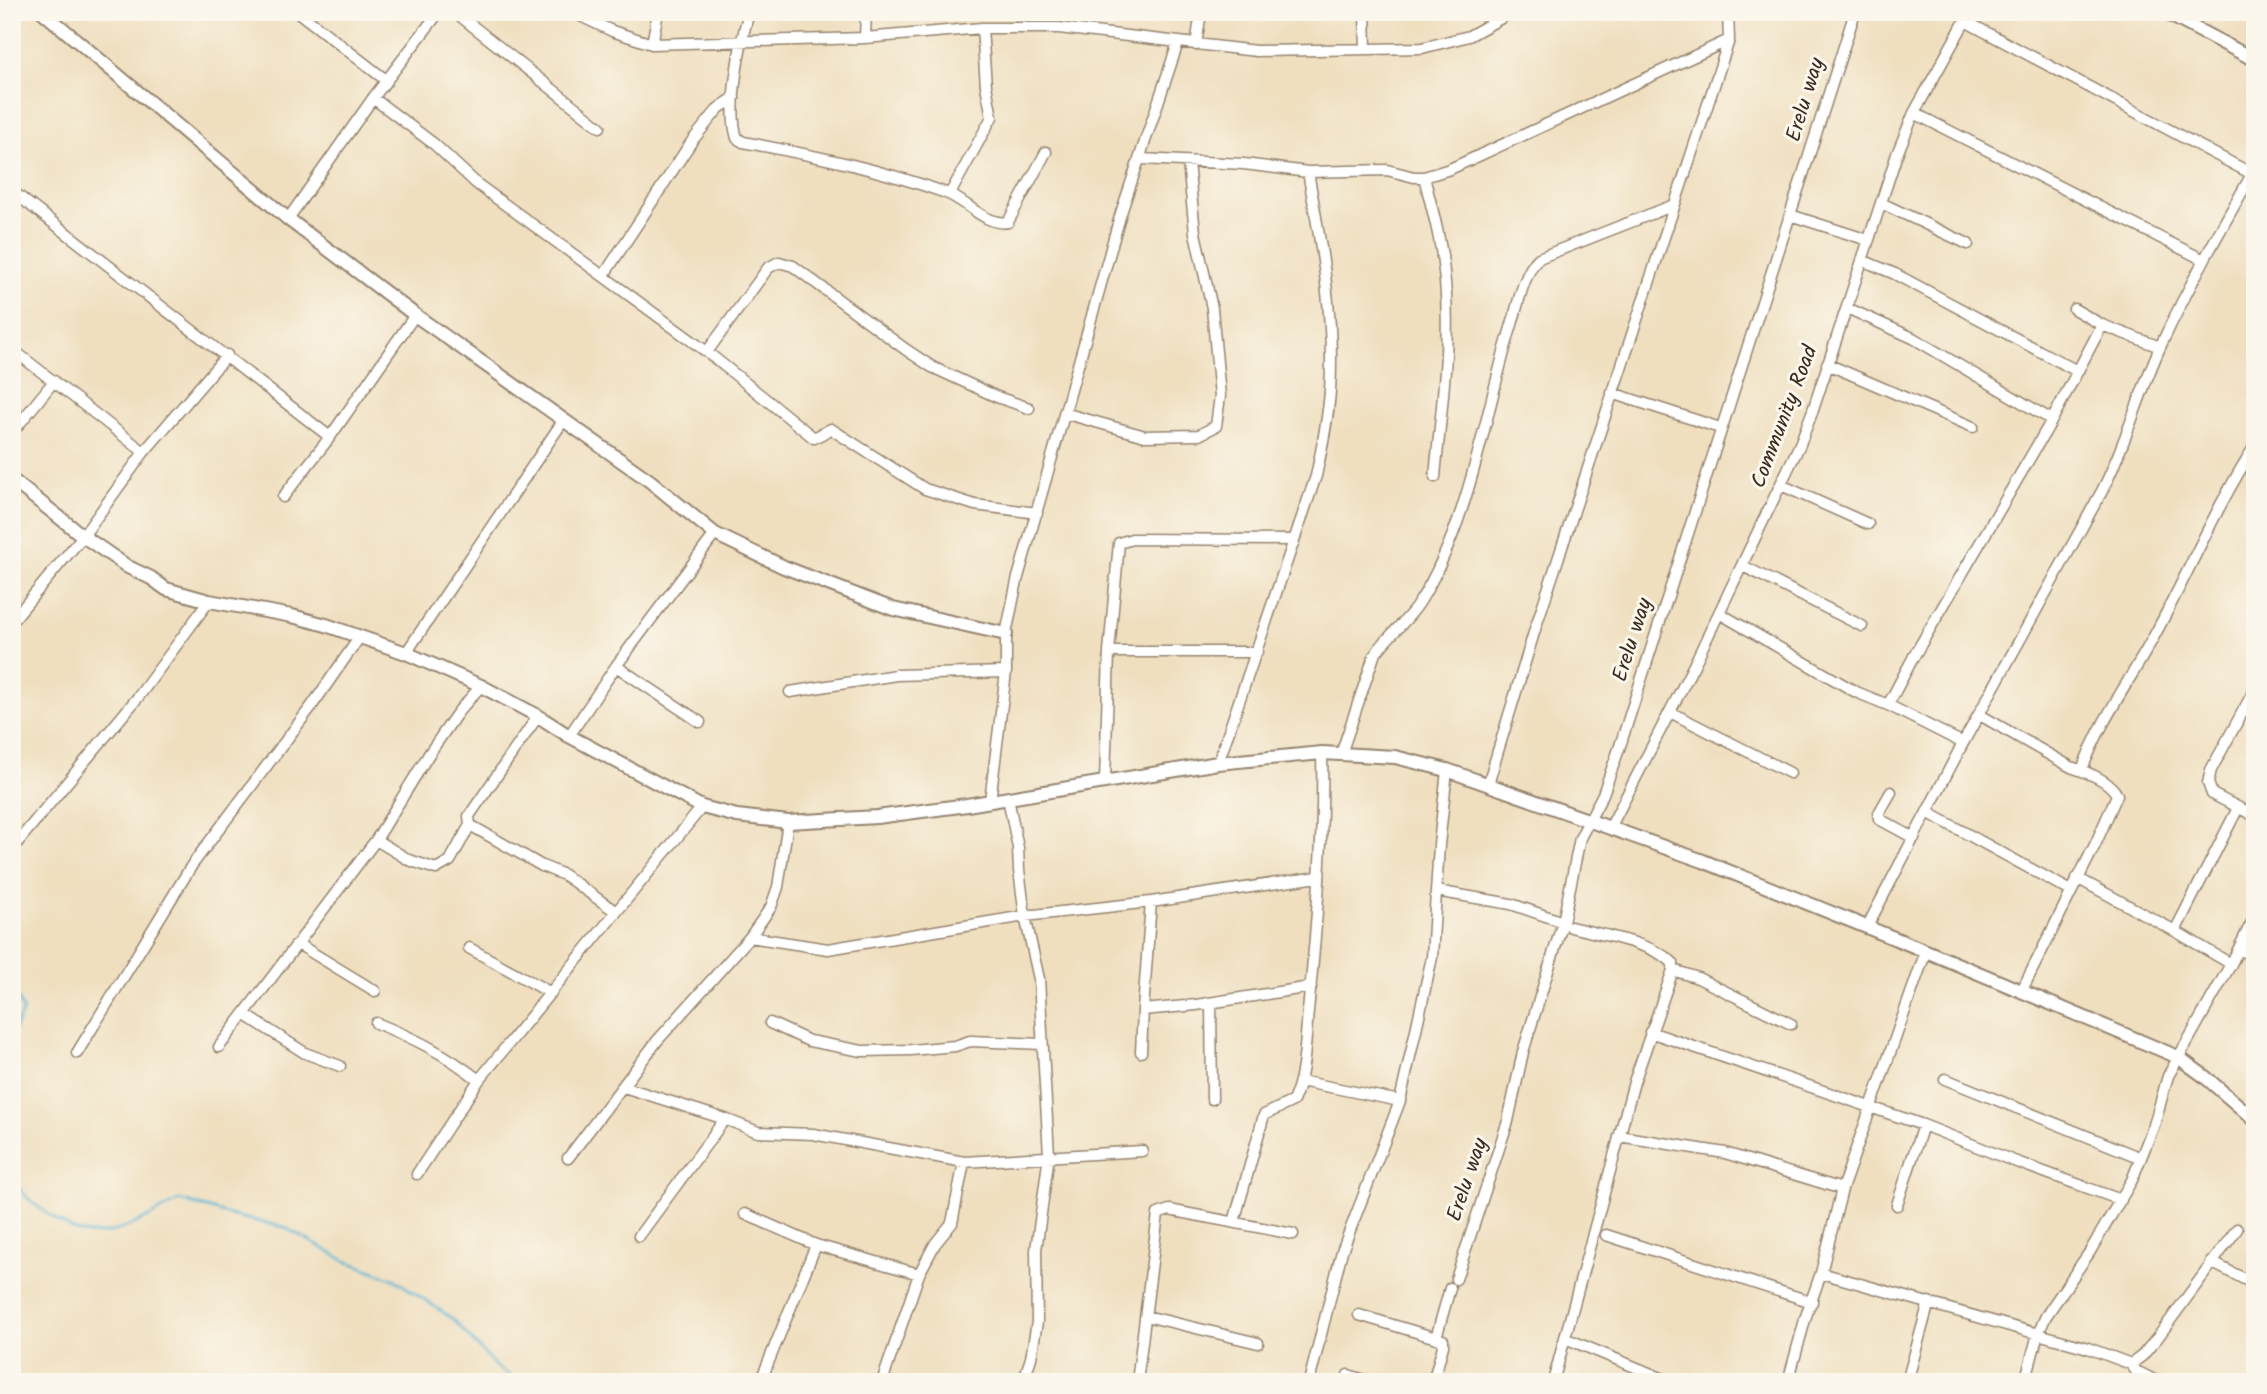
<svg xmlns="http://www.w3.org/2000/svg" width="2267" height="1394" viewBox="0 0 2267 1394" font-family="Kalam,sans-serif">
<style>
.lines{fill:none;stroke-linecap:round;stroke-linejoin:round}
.stream{stroke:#57b5d5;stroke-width:2.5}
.street-casing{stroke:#95846e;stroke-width:13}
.secondary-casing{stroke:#95846e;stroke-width:16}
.street{stroke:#fff;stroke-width:10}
.secondary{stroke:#fff;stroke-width:12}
.labels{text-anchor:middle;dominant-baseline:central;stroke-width:6;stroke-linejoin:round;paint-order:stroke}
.street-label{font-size:21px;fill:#3b2a1e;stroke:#fbf7ec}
</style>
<rect width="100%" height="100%" fill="#fbf7ec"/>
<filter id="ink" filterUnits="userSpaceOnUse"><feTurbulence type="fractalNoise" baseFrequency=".0143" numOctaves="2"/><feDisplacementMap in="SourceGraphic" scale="14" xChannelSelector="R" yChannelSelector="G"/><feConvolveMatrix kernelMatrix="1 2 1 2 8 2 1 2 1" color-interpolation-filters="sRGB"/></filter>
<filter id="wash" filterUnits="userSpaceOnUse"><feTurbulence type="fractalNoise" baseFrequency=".00686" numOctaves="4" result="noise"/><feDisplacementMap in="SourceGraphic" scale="28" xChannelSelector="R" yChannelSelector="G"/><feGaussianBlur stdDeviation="1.57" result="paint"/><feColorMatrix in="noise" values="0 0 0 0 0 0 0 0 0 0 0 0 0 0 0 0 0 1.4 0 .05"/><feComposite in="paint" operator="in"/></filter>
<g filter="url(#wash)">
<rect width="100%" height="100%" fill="#efdfbf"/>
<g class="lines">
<path class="stream" d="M 12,985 L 23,1010 L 12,1035
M 12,1173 C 17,1191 32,1203 47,1213 C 55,1219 65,1226 74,1230 C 107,1245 152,1215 180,1200 L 233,1216 L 284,1227 L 346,1261 L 394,1279 L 453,1319 L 496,1367 L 521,1382"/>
</g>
</g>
<g filter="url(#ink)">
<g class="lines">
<g class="street-casing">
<path id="street" d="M 298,12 L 387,81
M 455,12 L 600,127
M 572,12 L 612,31 L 652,44 L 865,38 L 982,28 L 1059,28 L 1256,51 L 1422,48 L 1469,36 L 1512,12
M 749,12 C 740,44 727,107 737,138 L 743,142 C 812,155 880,169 946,193 C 966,200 985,226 1008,222 L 1046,152
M 1365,12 L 1366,49
M 1965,21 L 2252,174
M 865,38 L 866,12
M 652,44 L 658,12
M 1196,45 L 1201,12
M 373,98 L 434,144 L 477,184 L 707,352 L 814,438 L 831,429 L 925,489 L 975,505 L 1037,513
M 1914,113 L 2204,260
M 1141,159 L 1244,164 L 1308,172 L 1387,170 L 1414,177 L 1424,177 L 1450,169 L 1729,40
M 1424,177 C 1432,208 1441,240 1444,272 C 1452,340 1441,409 1435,477
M 12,191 L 330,437
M 950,194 L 992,117 L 986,86 L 982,28
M 1881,203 L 1968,244
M 1790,215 L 1868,240
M 288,219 L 373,98 L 439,12
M 1862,260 L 1895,274 L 2077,371
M 604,275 L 692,141 L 719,108 L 734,98
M 1847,308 L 1913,338 L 2052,420
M 2074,309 L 2102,325 L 2160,347
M 12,349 L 144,452
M 707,352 L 768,268 L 779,262 L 793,266 L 905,349 L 932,367 L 997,397 L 1029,408
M 1827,364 L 1973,427
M 1612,393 L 1720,428
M 1064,413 L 1145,436 L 1199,435 L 1216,426 L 1220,396 L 1212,308 L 1195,233 L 1188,162
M 12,433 L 54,381
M 1781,485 L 1868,524
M 283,497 L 330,437 L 415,315
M 1743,566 L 1862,626
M 1719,613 L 1856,692 L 1888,705 L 1963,743
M 12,621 L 83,536 L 144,452 L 227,355
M 1109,652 L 1257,652
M 406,653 L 563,421
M 616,666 L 700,722
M 2255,689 L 2211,770 L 2208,783 L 2212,794 L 2255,816
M 790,692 L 896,675 L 1006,672
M 1888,705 L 1914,656 L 2052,420 L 2102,325
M 1670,712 L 1790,773
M 1980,715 L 2071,767 C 2086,772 2110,780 2117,795 L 2095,845 L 2021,992
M 538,716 L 469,816 L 470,825 L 542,866 L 564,875 L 615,911
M 569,736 L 616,666 L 715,534
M 1341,754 L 1374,656 C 1387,636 1406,623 1419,603 C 1470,522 1483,421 1510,331 C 1517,310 1523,272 1539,258 L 1674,205
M 1218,763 L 1316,476 C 1322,448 1328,420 1330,391 C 1335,318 1321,244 1308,172
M 2082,770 C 2101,718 2135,674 2160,625 C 2192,565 2218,503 2255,446
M 1105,781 L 1109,652 L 1119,543 L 1132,539 L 1293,540
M 1488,784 L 1536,626 L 1729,40 L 1728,12
M 1891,792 L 1879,813 L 1879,819 L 1914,838
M 1008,798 L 1018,848 L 1019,870 L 1025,916 L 1039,979 L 1049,1155 L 1036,1250 L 1037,1322 L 1031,1358 L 1023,1382
M 990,801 L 1006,672 L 1006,634 L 1017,581 L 1121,213 L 1178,43
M 1927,812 L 2071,891
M 1611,826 L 1694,665 L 1800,444 L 1813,410 L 1897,154 L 1914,113 L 1970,12
M 376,840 L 409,860 L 436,869 L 450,861 L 470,825
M 16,844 L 139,696 L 209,601
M 2077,878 L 2175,931 L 2231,964
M 1436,891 L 1511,904 L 1563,922
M 1151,902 L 1143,1010 L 1196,1005 L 1311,987
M 1571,927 C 1601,935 1651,942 1673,963 L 1673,970 L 1698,978 L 1791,1024
M 1867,927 L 1963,743 L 2102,491 C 2126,444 2139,393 2161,345 C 2189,285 2222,227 2255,169
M 2175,931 L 2238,808
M 750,937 L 828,949 L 1025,916 L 1151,902 L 1318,877
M 298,944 L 375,991
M 469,948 L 551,993
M 2239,949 L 2255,958
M 1211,1003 L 1212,1099
M 244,1014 L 305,1053 L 340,1066
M 376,1023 C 416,1039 444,1053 479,1080
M 770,1023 L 809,1041 L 862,1051 L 911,1050 L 955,1046 L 970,1041 L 1042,1044
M 1650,1032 L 1923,1125 L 2011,1160 L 2121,1200
M 219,1047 L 376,840 L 429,754 L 458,712 L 481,686
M 1141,1052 L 1143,1010
M 77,1053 L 192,865 L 311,707 L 359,638
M 1945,1079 L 2141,1158
M 1300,1081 L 1400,1101
M 624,1087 L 725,1119 L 758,1132 L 813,1134 L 964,1162 L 1142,1151
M 1619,1136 L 1725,1153 L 1842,1189
M 568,1158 L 657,1041 L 750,937 L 771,907 L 778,887 L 788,822
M 417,1174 L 479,1080 L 702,807
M 1897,1205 L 1923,1125
M 745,1214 L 816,1245 L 919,1274
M 1234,1222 L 1264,1115 L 1293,1101 C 1306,1073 1305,1040 1308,1011 C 1317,926 1324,838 1322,753
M 1606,1235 L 1812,1302
M 639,1236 L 725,1119
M 2211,1262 L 2248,1281 L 2255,1288
M 1821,1273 L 2088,1348 L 2131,1364 L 2136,1371 L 2158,1382
M 1456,1279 L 1508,1121 L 1523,1052 L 1563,922 L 1580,838 L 1603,794 L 1619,749 L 1855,12
M 1359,1315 L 1443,1340 L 1443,1346 L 1433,1382
M 1146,1316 L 1258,1343
M 1436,1338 L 1450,1288
M 1565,1338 L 1671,1382
M 2131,1364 L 2142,1356 L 2158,1337 L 2237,1229
M 764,1373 L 816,1245
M 1348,1375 L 1371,1382
M 882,1382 L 919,1274 L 935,1244 L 952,1223 L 964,1162
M 1137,1382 L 1158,1214 L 1169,1210 L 1293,1234
M 1309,1382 L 1342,1251 L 1400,1101 L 1414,1039 L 1432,957 L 1439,845 L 1447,770
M 1553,1382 L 1634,1082 L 1673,970
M 1788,1382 L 1806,1316 L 1821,1273 L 1842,1189 L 1926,951
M 1907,1382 L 1929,1302
M 2025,1382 L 2038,1334 L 2046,1316 L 2089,1253 L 2132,1180 L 2154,1125 L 2168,1076 L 2231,964 L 2255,916"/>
</g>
<g class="secondary-casing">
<path id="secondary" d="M 43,12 L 288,219 L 415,315 L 650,481 L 715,534 L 784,567 L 893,609 L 1006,634
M 2164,12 L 2255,60
M 12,480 L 83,536 L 128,567 L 151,578 L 166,589 L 209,601 L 292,616 L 326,625 L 406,653 L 481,686 L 538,716 L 569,736 L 702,807 L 737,816 L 788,822 L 877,817 L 967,805 L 1218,763 L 1322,753 L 1395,757 L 1447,770 L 1703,861 L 1926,951 L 2178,1057 L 2204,1076 L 2255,1120"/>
</g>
<use href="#street" class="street"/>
<use href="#secondary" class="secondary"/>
</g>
</g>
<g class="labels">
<g class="street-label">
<text transform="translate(1806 100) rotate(-73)">Erelu way</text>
<text transform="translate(1785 417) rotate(-69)">Community Road</text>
<text transform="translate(1633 640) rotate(-72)">Erelu way</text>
<text transform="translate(1468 1180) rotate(-71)">Erelu way</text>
</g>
</g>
<rect width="2267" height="1394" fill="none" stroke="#fbf7ec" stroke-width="42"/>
</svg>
